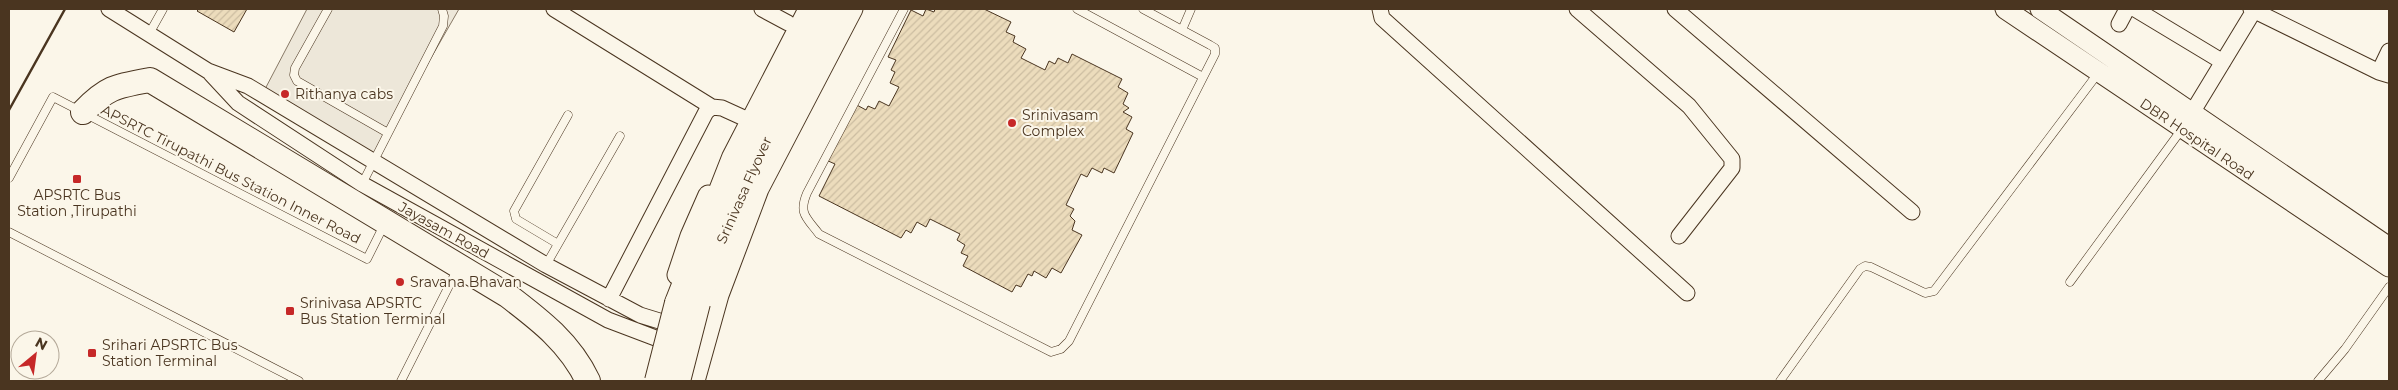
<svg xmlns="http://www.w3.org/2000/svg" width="2398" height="390" viewBox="0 0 2398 390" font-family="Montserrat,sans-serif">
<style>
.parking{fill:#ede7d9;stroke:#887966}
.building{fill:url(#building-hatch);stroke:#4a3520}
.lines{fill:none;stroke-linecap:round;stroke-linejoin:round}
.service-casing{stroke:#4a3520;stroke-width:9}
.minor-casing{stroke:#4a3520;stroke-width:17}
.tertiary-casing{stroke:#4a3520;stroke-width:21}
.primary-casing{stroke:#4a3520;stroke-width:26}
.service{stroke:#fbf6e9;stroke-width:8}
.minor{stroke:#fbf6e9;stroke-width:15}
.tertiary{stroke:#fbf6e9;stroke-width:19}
.primary{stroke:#fbf6e9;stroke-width:24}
.primary-bridge-casing{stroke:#4a3520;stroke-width:26;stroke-linecap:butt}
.primary-bridge{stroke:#fbf6e9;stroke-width:24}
.wall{stroke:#4a3520;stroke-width:2.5}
.poi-dot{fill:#c62828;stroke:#fbf6e9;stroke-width:2}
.labels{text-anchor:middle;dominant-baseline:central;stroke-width:4;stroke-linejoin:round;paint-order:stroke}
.poi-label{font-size:14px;fill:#4a3520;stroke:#fbf6e9;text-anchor:start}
.street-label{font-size:14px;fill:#4a3520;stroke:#fbf6e9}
</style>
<defs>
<pattern id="building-hatch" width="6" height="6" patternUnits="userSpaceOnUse" patternTransform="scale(1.25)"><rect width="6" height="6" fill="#ecdcbc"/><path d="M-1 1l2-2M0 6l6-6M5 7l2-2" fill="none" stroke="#ccbda1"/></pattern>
</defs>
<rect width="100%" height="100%" fill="#fbf6e9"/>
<path class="parking" d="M 307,9 L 459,9 L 376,154 L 264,91 Z"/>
<path class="building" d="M 199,9 L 247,9 L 234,32 L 197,11 Z
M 926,9 L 934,12 L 935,9 L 984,9 L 1011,22 L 1006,32 L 1015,36 L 1013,42 L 1026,49 L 1021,58 L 1045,70 L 1049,61 L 1055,64 L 1058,58 L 1068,63 L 1072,54 L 1122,79 L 1118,87 L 1128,93 L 1123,104 L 1129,108 L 1123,112 L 1132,117 L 1126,129 L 1133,133 L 1114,173 L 1104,168 L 1102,173 L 1092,168 L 1087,177 L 1081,174 L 1066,205 L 1074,209 L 1070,216 L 1075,221 L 1072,230 L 1082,235 L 1061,273 L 1052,268 L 1046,278 L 1034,271 L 1032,276 L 1028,274 L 1021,287 L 1016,285 L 1012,292 L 963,266 L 968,256 L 961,253 L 965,245 L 957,240 L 960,234 L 930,219 L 926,227 L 917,222 L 911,233 L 906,230 L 901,238 L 819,196 L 835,164 L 826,160 L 855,104 L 866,110 L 868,106 L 875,109 L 879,101 L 889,106 L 899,87 L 890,83 L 895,72 L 891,70 L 896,60 L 888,57 L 911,10 L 923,16 Z"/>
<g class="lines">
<g class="service-casing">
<path id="service" d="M 328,9 L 295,68 L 294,75 L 297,81 L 388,133
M 904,9 L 807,193 C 798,214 807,218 819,234 L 1051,352 L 1061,349 L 1069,341 L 1215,54 L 1215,48 L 1210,45 L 1143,9
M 1077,9 L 1203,77
M 1182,30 L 1191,9
M 149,34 L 163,9
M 9,178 L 53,97 L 367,259 L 382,229 L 386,231
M 362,184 L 443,26 L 444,16 L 442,9
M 9,232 L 299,381
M 558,244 L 516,219 L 514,211 L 568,115
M 546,265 L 620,136
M 2070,282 L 2182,129
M 401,381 L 458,268
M 1780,381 L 1860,269 L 1865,266 L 1871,267 L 1925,293 L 1934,291 L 2099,72
M 2318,381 L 2345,349 L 2389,287"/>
</g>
<g class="minor-casing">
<path id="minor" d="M 109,9 L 208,71 L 248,86 L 546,265 L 640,315 L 679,327
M 554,9 L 712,107
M 762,9 L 788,23
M 1380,9 L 1382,18 L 1687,293
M 1577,9 L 1689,106 L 1732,159 L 1732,168 L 1679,236
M 1675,9 L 1912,212
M 2135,9 L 2223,62
M 2251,9 L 2379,72 L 2389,75
M 2119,24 L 2127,9
M 2379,72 L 2389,51
M 211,74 L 238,103 L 362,184 L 608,320 L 674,345
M 2187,121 L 2255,9
M 609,299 L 706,112 L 712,107 L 722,108 L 744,118"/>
</g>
<g class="tertiary-casing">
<path id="tertiary" d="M 2005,9 L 2389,267
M 2040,9 L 2389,247
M 677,275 L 690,236 L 708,195
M 695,381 L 719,295 L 759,189 L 853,9"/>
</g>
<g class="primary-casing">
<path id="primary" d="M 83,112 C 107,87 116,86 150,80 L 507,295 C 540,320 570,343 588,381
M 677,303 L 734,158 L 811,9
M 698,303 L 725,230 L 768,135 L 834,9"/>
</g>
<use href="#service" class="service"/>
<use href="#minor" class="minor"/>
<use href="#tertiary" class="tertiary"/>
<use href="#primary" class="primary"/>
<g class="primary-bridge-casing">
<path id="primary-bridge" d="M 657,381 L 677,303
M 678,381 L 698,303"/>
</g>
<use href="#primary-bridge" class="primary-bridge"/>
<path class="wall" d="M 9,110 L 65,9"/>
</g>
<g class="poi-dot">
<circle cx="285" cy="94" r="5"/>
<circle cx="1012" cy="123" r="5"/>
<rect x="72" y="174" width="10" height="10" rx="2.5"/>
<circle cx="400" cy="282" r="5"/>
<rect x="285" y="306" width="10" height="10" rx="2.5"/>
<rect x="87" y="348" width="10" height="10" rx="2.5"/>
</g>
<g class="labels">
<g class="poi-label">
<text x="295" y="94">Rithanya cabs</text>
<text x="1022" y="115">Srinivasam<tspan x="1022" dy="16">Complex</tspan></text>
<text x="77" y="195" text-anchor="middle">APSRTC Bus<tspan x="77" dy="16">Station ,Tirupathi</tspan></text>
<text x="410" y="282">Sravana Bhavan</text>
<text x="300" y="303">Srinivasa APSRTC<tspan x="300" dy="16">Bus Station Terminal</tspan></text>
<text x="102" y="345">Srihari APSRTC Bus<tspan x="102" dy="16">Station Terminal</tspan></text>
</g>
<g class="street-label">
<text transform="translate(2197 139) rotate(34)">DBR Hospital Road</text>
<text transform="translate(231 174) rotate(27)">APSRTC Tirupathi Bus Station Inner Road</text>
<text transform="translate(744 190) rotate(-66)">Srinivasa Flyover</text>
<text transform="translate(444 230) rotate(29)">Jayasam Road</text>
</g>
</g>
<rect width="2398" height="390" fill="none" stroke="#4a3520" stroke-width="20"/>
<g transform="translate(35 355) rotate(29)"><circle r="24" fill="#fbf6e9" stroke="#b4a999"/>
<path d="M0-4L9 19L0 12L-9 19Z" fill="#c62828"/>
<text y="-8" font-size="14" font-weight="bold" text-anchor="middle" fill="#4a3520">N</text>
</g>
</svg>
